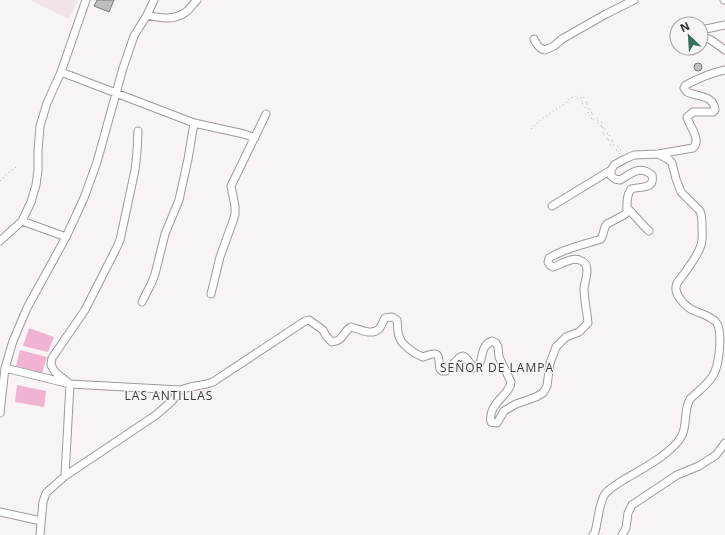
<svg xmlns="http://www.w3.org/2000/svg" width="725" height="535" viewBox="0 0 725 535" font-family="'Open Sans',sans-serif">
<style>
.built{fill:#f0e4e9}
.green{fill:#f0b4d2}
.building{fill:#c3bfc1;stroke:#7d797b}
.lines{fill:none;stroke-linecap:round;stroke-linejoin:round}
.street-casing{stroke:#9e999b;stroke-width:9}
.path{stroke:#b0acae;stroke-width:1;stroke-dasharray:1 3;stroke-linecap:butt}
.street{stroke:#fff;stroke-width:7}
.labels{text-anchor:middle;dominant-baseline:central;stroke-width:3;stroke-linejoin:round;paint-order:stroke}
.neighbourhood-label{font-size:12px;letter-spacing:1px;fill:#3b3839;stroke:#f8f3f6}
</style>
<rect width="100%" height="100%" fill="#f8f3f6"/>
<path class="built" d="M 32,0 L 78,0 L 69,19 L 32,1 Z"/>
<path class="green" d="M 29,328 L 54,337 L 48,352 L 23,346 Z
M 20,350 L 47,357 L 42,373 L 16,366 Z
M 17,385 L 46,391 L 44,407 L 15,402 Z"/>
<path class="building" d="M 97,0 L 114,0 L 109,12 L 94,6 Z
M694 67a4 4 0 1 1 8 0a4 4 0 1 1-8 0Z"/>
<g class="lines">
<g class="street-casing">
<path id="street" d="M 724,0 L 725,0
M 147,15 C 161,18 173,21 186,12 C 190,9 193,4 197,0
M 701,30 L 725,25
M 701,36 L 711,40 L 725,50
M 534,39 C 536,44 539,49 545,50 L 554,46 L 562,39 L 606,14 L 634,0
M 61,72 L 194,123 L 244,134 L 255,138
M 552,206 L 611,170
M 627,208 C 635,215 641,224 649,231
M 22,221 L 66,237
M 0,241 L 22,221 L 31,202 L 36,185 L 38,170 L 38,151 L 40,126 L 47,103 L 61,72 L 86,0
M 211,294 L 220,257 L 233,221 L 235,214 L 235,206 L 231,186 L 266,114
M 142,302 L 152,282 L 155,274 L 165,234 L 179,200 L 188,159 L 194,123
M 5,368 L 70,384 L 180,390
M 0,413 L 5,368 L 13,341 L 27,308 L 66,237 L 84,198 L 97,162 L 123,68 L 134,36 L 147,15 L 154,0
M 65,476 L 70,384 L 55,372 L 51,365 L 52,358 L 85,310 L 116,249 L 120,240 L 135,170 L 137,152 L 138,131
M 0,512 L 41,521
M 40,535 L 43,502 L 46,493 L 65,476 L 156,415 L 172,401 L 180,390 L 190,387 L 207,384 L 213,382 L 305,321 L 309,320 L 323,330 L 326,336 L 332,342 C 344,341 342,332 351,327 C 359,329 371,336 379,329 C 381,327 383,321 385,318 L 392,317 L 397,320 C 398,325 397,331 399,336 C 401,345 415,354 423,357 C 440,351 438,353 440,369 L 442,371 L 446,371 L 460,357 L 463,356 L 466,358 L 474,368 C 486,365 477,347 492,341 L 496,343 L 498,347 L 499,357 L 511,382 C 511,394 487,404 491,422 L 497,423 L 504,411 L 516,404 L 536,397 L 543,393 L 547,386 L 550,363 L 556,347 L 566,337 L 579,332 L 588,323 C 587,311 584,300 584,288 C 585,282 587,276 587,270 C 587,261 578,258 571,260 C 565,261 559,265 553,267 L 550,265 L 548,262 L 549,258 C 565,248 583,245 601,239 L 603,234 L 605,227 L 607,224 L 624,215 L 627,212 C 627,204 626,196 631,189 C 641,186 655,190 652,175 C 639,165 632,173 620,180 L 615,179 L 611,176 L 611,170 L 614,165 L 625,159 L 634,155 L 658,154 L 693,148 C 702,140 689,126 687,117 L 693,112 L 713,112 L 715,110 C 714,95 697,97 687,92 L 684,88 L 686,85 C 699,78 711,73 725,70
M 593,535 L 595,532 C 598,521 599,503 605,494 C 610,488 619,483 625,479 C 642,469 671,454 681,437 C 688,426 683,411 690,399 C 697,392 706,386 712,377 C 719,368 724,329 715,321 C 702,310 690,315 679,297 C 676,293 675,288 677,283 C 684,274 698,256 701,245 C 703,239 702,233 702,226 C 702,221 702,216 700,211 L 681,192 L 676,179 L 672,163 L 668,159 L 658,154
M 622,535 L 626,528 L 628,513 L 632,505 L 677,475 L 699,466 L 716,455 L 725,443"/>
</g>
<path class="path" d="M 531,129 L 539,121 L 567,102 L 570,98 L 577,96 L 577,99 L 584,97 L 584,98 L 581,103 L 582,104 L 588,102 L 588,103 L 585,108 L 591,108 L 588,113 L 593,112 L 591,120 L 598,118 L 599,119 L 597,122 L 597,123 L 602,122 L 601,128 L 602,128 L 604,127 L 605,128 L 602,134 L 603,135 L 608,133 L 610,135 L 606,140 L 614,140 L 610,145 L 616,145 L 620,147 L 616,150 L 621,150 L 617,152 L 620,154
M 0,181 L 7,174 L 16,167"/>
<use href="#street" class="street"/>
</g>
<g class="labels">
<g class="neighbourhood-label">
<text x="497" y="367">SEÑOR DE LAMPA</text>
<text x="169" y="395">LAS ANTILLAS</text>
</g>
</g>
<g transform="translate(689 36) rotate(335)"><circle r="19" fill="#f8f3f6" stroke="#a6a2a4"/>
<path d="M0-3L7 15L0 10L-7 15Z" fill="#35715b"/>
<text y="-6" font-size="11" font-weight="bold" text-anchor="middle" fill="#2a2829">N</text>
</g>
</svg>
